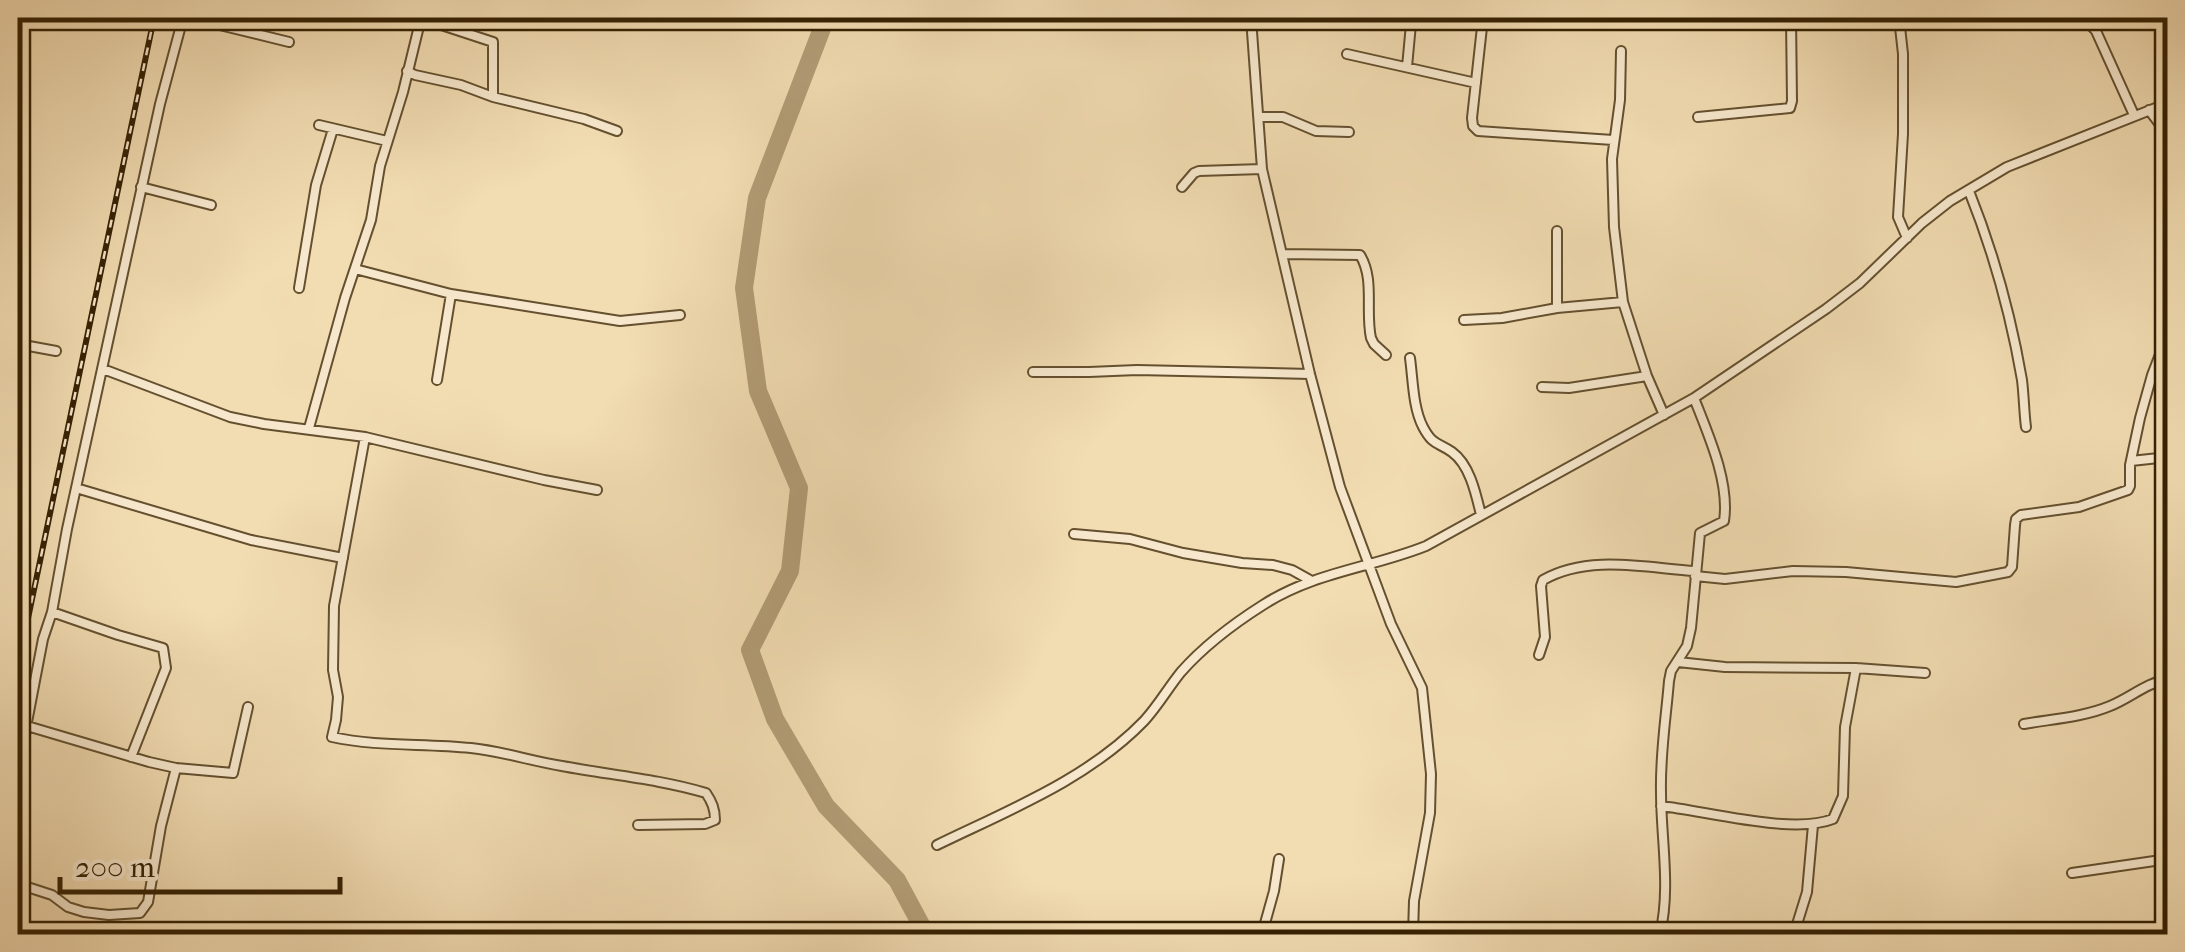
<svg xmlns="http://www.w3.org/2000/svg" width="2185" height="952" viewBox="0 0 2185 952" font-family="'IM FELL French Canon',serif">
<style>
.lines{fill:none;stroke-linecap:round;stroke-linejoin:round}
.river{stroke:#b29c76;stroke-width:18}
.street-casing{stroke:#64502f;stroke-width:12}
.street{stroke:#f7e8cd;stroke-width:8}
.rail-casing{stroke:#352103;stroke-width:6}
.rail{stroke:#f7e8cd;stroke-width:2.5;stroke-dasharray:8;stroke-linecap:butt}
</style>
<rect width="100%" height="100%" fill="#f2dcb2"/>
<filter id="stains"><feTurbulence type="fractalNoise" baseFrequency=".002" numOctaves="4"/><feColorMatrix values="0 0 0 0 .2 0 0 0 0 .09 0 0 0 0 .02 0 0 0 .5 -.17"/></filter>
<radialGradient id="worn" r=".72"><stop offset=".6" stop-color="#630" stop-opacity="0"/><stop offset="1" stop-color="#630" stop-opacity=".3"/></radialGradient>
<g class="lines">
<path class="river" d="M 826,18 L 757,198 L 744,288 L 758,391 L 799,488 L 790,571 L 750,650 L 775,719 L 826,806 L 897,880 L 926,934"/>
<g class="street-casing">
<path id="street" d="M 191,18 L 289,42
M 420,18 L 493,42 L 493,97
M 1251,18 L 1262,169 L 1310,374 L 1340,487 L 1391,624 L 1422,688 L 1431,774 L 1430,813 L 1414,901 L 1413,934
M 1398,18 L 1409,21 L 1411,24 L 1407,67
M 1483,18 L 1472,118 L 1473,126 L 1478,131 L 1613,140
M 1899,18 L 1903,54 L 1903,134 L 1898,217 L 1907,238
M 2084,18 L 2096,31 L 2134,115
M 1621,51 L 1620,100 L 1612,159 L 1614,227 L 1623,302 L 1647,376 L 1664,415
M 1347,54 L 1476,83
M 407,71 L 415,75 L 461,85 L 493,97 L 584,119 L 617,131
M 2149,110 L 2162,127 L 2168,129
M 1259,117 L 1283,117 L 1316,131 L 1349,132
M 1698,117 L 1790,108 L 1792,101 L 1791,18
M 319,125 L 387,141
M 141,187 L 211,205
M 1182,187 L 1194,173 L 1199,171 L 1262,169
M 1969,191 C 1993,251 2011,316 2022,380 C 2024,396 2024,412 2026,427
M 1557,231 L 1557,308
M 1283,254 L 1360,255 C 1375,279 1365,311 1371,338 L 1374,344 L 1386,355
M 355,269 L 451,294 L 620,321 L 680,315
M 299,288 L 316,185 L 333,129
M 1464,320 L 1502,318 L 1557,308 L 1623,302
M 18,344 L 56,351
M 1410,358 C 1413,380 1413,408 1423,427 C 1433,446 1438,442 1452,452 C 1470,465 1476,494 1481,515
M 103,369 L 230,417 L 264,424 L 365,437 L 544,480 L 597,490
M 1033,372 L 1089,372 L 1137,370 L 1310,374
M 437,380 L 451,294
M 1542,387 L 1569,388 L 1647,376
M 309,428 L 345,298 L 371,220 L 380,166 L 403,92 L 421,18
M 365,437 L 334,606 L 333,670 L 338,697 L 336,720 L 332,737 C 378,747 424,743 471,748 C 501,751 531,761 562,766 C 610,775 659,779 706,793 C 712,802 715,809 715,820 L 705,824 L 638,825
M 18,445 L 24,447
M 2131,461 L 2168,457
M 76,488 L 251,540 L 343,558
M 1074,534 L 1130,539 L 1183,553 L 1242,563 L 1273,565 L 1292,570 L 1310,580
M 1695,576 L 1725,579 L 1793,571 L 1846,572 L 1956,582 L 2008,572 L 2012,567 L 2015,525 L 2016,519 L 2021,515 L 2079,507 L 2128,490 L 2130,486 L 2130,465 L 2140,418 L 2152,375 L 2168,334
M 52,612 L 118,635 L 163,648 L 166,668 L 131,757
M 1539,655 L 1545,637 L 1541,586 L 1543,580 C 1589,554 1646,568 1695,571
M 1678,662 L 1725,667 L 1856,668 L 1925,673
M 2024,724 C 2052,719 2084,717 2110,706 C 2130,698 2146,683 2168,679
M 27,726 L 149,762 L 176,768 L 233,773 L 248,707
M 18,769 L 43,639 L 52,612 L 67,529 L 160,104 L 183,18
M 1661,806 C 1706,811 1793,835 1833,819 L 1843,796 L 1845,727 L 1856,668
M 937,845 C 1009,810 1088,779 1144,721 C 1158,706 1168,688 1181,672 C 1204,646 1233,624 1263,605 C 1314,572 1371,568 1426,546 L 1694,398 L 1826,309 L 1860,283 L 1922,223 L 1950,201 L 2007,167 L 2168,103
M 2072,873 L 2168,859
M 18,884 L 52,895 L 68,907 L 84,912 L 109,915 L 140,913 L 148,902 L 161,826 L 176,768
M 1262,934 L 1274,891 L 1279,859
M 1660,934 C 1671,888 1661,839 1661,792 C 1660,754 1666,718 1669,681 L 1671,671 L 1687,646 L 1691,628 L 1700,533 L 1724,521 C 1730,482 1708,434 1694,398
M 1794,934 L 1807,892 L 1813,825"/>
</g>
<use href="#street" class="street"/>
<g class="rail-casing">
<path id="rail" d="M 18,666 L 154,18"/>
</g>
<use href="#rail" class="rail"/>
</g>
<rect width="2185" height="952" fill="none" stroke="#f2dcb2" stroke-width="60"/>
<rect x="20" y="20" width="2145" height="912" fill="none" stroke="#352103" stroke-width="5"/>
<rect x="30" y="30" width="2125" height="892" fill="none" stroke="#352103" stroke-width="2.5"/>
<path d="M60 877v15h280v-15" fill="none" stroke="#352103" stroke-width="5"/>
<text x="75" y="877" font-size="30" fill="#352103" stroke="#f7e8cd" stroke-width="8" paint-order="stroke">200 m</text>
<rect width="100%" height="100%" filter="url(#stains)"/>
<rect width="100%" height="100%" fill="url(#worn)"/>
</svg>
